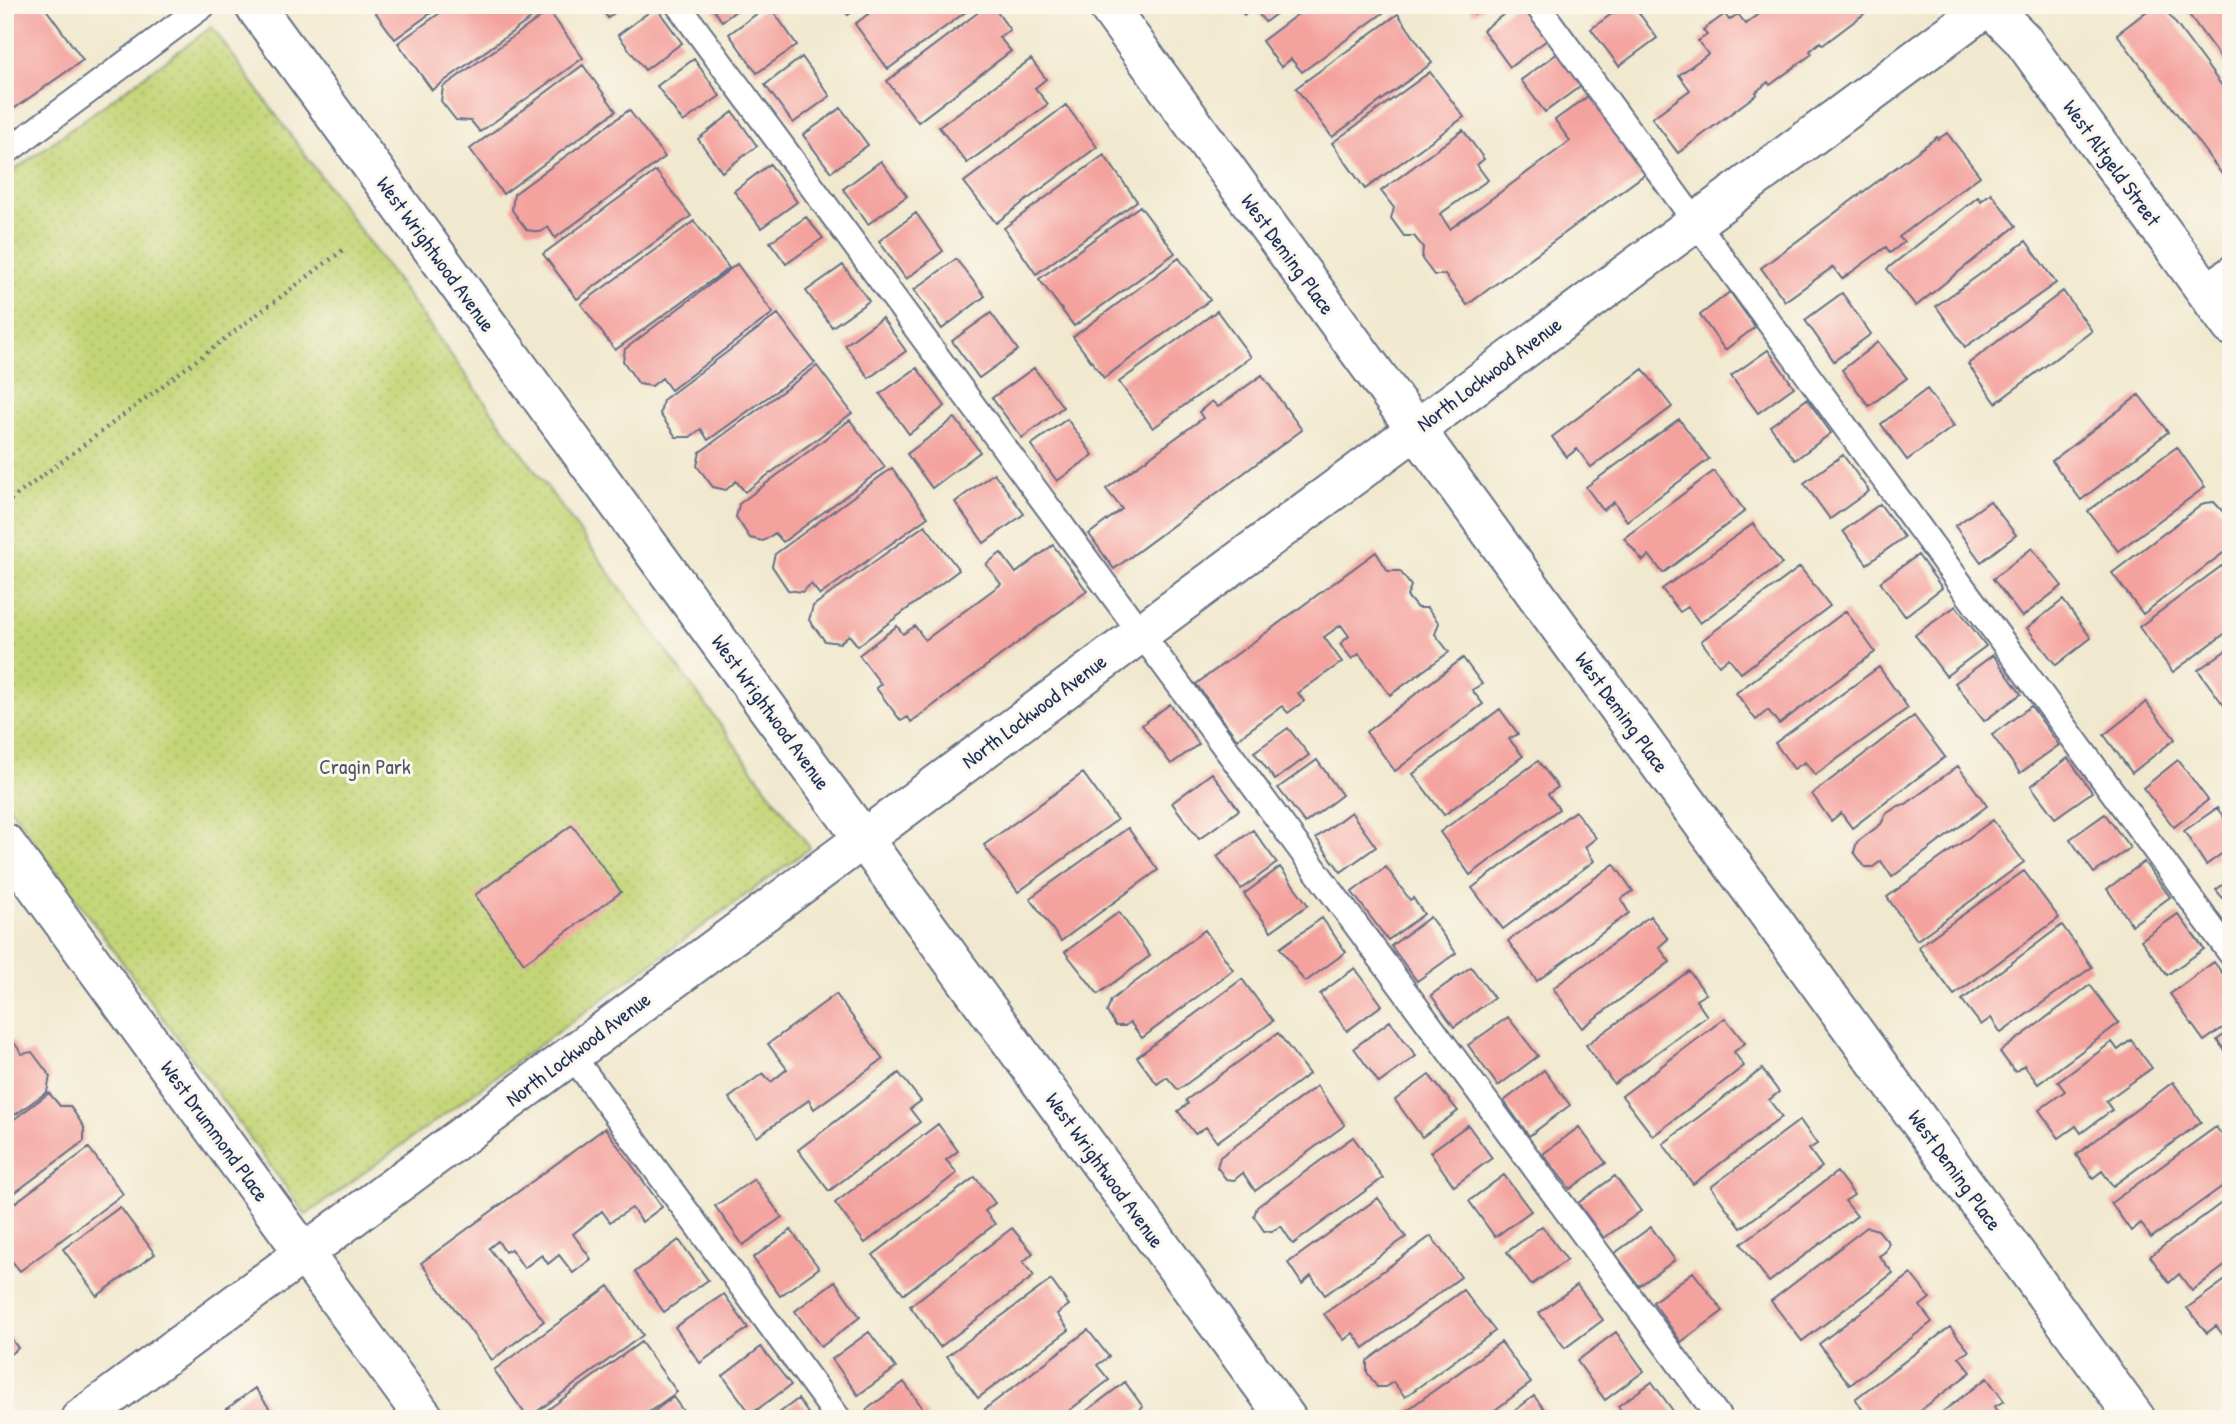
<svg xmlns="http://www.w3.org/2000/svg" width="2236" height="1424" viewBox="0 0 2236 1424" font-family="'Patrick Hand',sans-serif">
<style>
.park{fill:url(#park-dots);stroke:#70826a;stroke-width:2}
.building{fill:#f4a29e}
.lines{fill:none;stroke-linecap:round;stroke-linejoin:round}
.service-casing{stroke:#667086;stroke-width:28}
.minor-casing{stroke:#667086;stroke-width:42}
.path{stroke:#667086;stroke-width:4.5;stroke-dasharray:2 5;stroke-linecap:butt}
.service{stroke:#fff;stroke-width:24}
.minor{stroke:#fff;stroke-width:38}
.labels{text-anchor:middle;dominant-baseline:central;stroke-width:6;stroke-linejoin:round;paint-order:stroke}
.street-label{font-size:21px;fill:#1b2f5e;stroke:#fbf7ec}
.park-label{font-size:21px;fill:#455864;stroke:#fbf7ec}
</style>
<defs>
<pattern id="park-dots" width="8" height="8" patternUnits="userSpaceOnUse" patternTransform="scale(1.75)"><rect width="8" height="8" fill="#c4d577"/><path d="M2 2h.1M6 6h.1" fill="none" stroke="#a8b769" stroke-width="1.8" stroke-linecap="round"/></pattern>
</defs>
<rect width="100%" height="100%" fill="#fbf7ec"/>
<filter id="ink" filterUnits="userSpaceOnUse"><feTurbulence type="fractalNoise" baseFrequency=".0143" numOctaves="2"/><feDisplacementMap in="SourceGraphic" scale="14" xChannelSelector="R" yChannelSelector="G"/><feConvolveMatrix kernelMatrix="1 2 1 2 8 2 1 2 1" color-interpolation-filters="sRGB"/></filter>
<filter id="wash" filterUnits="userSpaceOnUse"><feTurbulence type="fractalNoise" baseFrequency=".00686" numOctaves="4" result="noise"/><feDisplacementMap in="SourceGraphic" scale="28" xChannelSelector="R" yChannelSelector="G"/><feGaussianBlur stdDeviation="1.57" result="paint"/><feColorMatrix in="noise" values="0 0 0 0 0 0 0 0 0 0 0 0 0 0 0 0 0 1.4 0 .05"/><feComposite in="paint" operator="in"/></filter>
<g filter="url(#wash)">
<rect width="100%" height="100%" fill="#f1e9cf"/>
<path class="park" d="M 212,27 L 810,848 L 306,1215 L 5,801 L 5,177 Z"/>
<g id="blocks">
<path class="building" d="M 5,5 L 43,5 L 83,60 L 5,115 Z
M 370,5 L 442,5 L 395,39 Z
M 451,5 L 525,5 L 533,17 L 432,90 L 398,43 Z
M 599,5 L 624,5 L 608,18 Z
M 710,5 L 744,5 L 722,21 Z
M 769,5 L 797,45 L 757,73 L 729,34 Z
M 841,5 L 861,5 L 848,15 Z
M 880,5 L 975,5 L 888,69 L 855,24 Z
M 988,5 L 992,5 L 1010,30 L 999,37 L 1011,51 L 918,122 L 887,81 Z
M 1236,5 L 1288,5 L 1265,22 L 1254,8 L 1244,15 Z
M 1310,5 L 1394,5 L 1302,72 L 1291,59 L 1281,67 L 1262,41 Z
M 1467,5 L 1487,5 L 1474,14 Z
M 1516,5 L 1522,5 L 1547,40 L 1510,67 L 1483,30 Z
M 1624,5 L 1633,5 L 1657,38 L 1619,66 L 1591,29 Z
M 1771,5 L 1858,5 L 1864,14 L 1823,45 L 1820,42 L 1810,51 L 1812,54 L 1770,85 L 1768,82 L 1756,92 L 1757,94 L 1678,153 L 1652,118 L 1690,90 L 1679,75 L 1708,54 L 1698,41 L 1707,35 L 1703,30 L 1725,14 L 1729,20 L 1738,14 L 1746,24 Z
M 2155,5 L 2162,5 L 2231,98 L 2231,186 L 2117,34 Z
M 2182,5 L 2231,5 L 2231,72 Z
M 656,7 L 682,43 L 645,70 L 618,35 Z
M 549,11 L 583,58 L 480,132 L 471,121 L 456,120 L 441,101 L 443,87 Z
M 1398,14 L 1432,63 L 1332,137 L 1296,88 Z
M 1558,53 L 1582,85 L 1545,112 L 1521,80 Z
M 802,57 L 830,96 L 793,123 L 765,85 Z
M 694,59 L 720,96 L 683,122 L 657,86 Z
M 1031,59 L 1046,79 L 1035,88 L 1048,104 L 967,163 L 939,127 Z
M 583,65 L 616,111 L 503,194 L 470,149 Z
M 1430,72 L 1464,117 L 1365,189 L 1332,143 Z
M 1591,94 L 1648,172 L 1467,305 L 1445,275 L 1434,275 L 1422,259 L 1423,247 L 1414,236 L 1404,236 L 1391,218 L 1394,208 L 1381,191 L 1463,130 L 1484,159 L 1477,165 L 1488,180 L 1440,214 L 1450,229 L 1570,141 L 1555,120 Z
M 1066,105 L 1097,147 L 996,223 L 964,182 Z
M 841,108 L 868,145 L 831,172 L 803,135 Z
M 629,110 L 665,157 L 555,238 L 548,227 L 541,232 L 527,230 L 512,210 L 514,194 Z
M 733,112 L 757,146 L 722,172 L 698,139 Z
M 1947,133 L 1980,176 L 1899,237 L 1904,242 L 1890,253 L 1886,247 L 1842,279 L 1833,267 L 1785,301 L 1761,268 L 1937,137 L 1938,139 Z
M 1104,155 L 1137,201 L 1036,274 L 1004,228 Z
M 881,161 L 907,196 L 868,224 L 843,189 Z
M 770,164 L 797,202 L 761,228 L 734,191 Z
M 656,171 L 691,216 L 577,299 L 543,254 Z
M 1991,193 L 2016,226 L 1916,306 L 1887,269 L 1978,197 L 1981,201 Z
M 1140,206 L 1175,253 L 1074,326 L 1039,279 Z
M 916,213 L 943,251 L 906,279 L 879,241 Z
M 806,217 L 823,238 L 786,264 L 770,242 Z
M 694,221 L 729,268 L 615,350 L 581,304 Z
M 2026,241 L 2056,283 L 1965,347 L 1936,306 Z
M 1179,258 L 1210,300 L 1104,378 L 1073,337 Z
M 956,259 L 985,296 L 942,329 L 914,290 Z
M 737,264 L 773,313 L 671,390 L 662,378 L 652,386 L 639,384 L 623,361 L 625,349 Z
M 843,265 L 869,301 L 832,327 L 806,291 Z
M 2063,291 L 2092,331 L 1996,403 L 1968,364 Z
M 1730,292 L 1755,327 L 1725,350 L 1700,315 Z
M 1842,293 L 1871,334 L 1834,361 L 1805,320 Z
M 1217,311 L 1251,357 L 1153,428 L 1119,382 Z
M 991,313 L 1018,350 L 979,378 L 952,341 Z
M 778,314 L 815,363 L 708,440 L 701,429 L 690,437 L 676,437 L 660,414 L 663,400 Z
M 882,318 L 906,351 L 869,378 L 845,345 Z
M 1878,342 L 1907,378 L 1869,406 L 1842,370 Z
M 1768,350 L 1794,387 L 1758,413 L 1731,376 Z
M 817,366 L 852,413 L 745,492 L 736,481 L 726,490 L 713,487 L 697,466 L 700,452 Z
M 917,368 L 945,406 L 909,434 L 880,394 Z
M 1034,368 L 1063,407 L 1022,438 L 992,398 Z
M 1643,369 L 1672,407 L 1591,467 L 1577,449 L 1567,457 L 1552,437 Z
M 1262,375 L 1302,430 L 1114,569 L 1089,534 L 1122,509 L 1106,489 L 1203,418 L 1199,412 L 1212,401 L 1218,407 Z
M 1927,389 L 1954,426 L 1907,460 L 1881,424 Z
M 2139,395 L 2168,432 L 2081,500 L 2052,461 Z
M 1807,399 L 1831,433 L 1795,460 L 1770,426 Z
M 955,418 L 980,452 L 932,488 L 907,454 Z
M 1067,419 L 1093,455 L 1057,481 L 1031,445 Z
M 1679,419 L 1709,459 L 1627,521 L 1614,502 L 1603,510 L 1586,487 Z
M 850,420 L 885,467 L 783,542 L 775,533 L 763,541 L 750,538 L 736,517 L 739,504 Z
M 2177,447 L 2205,487 L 2118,551 L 2088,511 Z
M 1843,455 L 1869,491 L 1830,519 L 1804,483 Z
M 892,468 L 928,517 L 820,595 L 811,584 L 802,592 L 788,590 L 772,566 L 775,554 Z
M 1714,471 L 1745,511 L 1663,573 L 1649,555 L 1643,561 L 1624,538 Z
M 994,473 L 1024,514 L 984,543 L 955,502 Z
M 1990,501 L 2016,535 L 1981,562 L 1955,526 Z
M 2214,502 L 2227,516 L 2226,521 L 2231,528 L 2231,547 L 2143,614 L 2112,573 L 2204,503 Z
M 1880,504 L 1904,537 L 1867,564 L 1843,531 Z
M 1753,524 L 1782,564 L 1700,623 L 1688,607 L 1680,612 L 1662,589 Z
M 925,525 L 959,570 L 858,646 L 849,635 L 840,643 L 825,641 L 809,620 L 813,606 Z
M 1053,545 L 1087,591 L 911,722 L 908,717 L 901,721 L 876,688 L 881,684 L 859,655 L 897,626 L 903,634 L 915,626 L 925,640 L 1001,584 L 986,564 L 1001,553 L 1016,573 Z
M 2032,548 L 2062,586 L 2022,617 L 1993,579 Z
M 1376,552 L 1388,571 L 1400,571 L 1411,586 L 1407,596 L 1417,608 L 1427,608 L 1439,623 L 1435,634 L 1449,652 L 1390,695 L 1359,654 L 1352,659 L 1340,644 L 1349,636 L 1341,625 L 1324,637 L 1342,662 L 1298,693 L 1304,701 L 1288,713 L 1282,706 L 1237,739 L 1196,684 Z
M 1918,555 L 1942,588 L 1905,616 L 1880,582 Z
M 2231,559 L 2231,629 L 2173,672 L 2139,627 Z
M 1800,567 L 1830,606 L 1741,673 L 1729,658 L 1719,665 L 1701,641 Z
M 2063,600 L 2091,638 L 2056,665 L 2027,628 Z
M 1956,606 L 1986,646 L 1946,676 L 1915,635 Z
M 1846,611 L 1875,652 L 1779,724 L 1768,710 L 1756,720 L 1736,693 Z
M 2231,647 L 2231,703 L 2225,707 L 2198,670 Z
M 1993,655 L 2021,694 L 1984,721 L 1955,683 Z
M 1463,658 L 1482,684 L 1472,690 L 1483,704 L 1395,771 L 1366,732 Z
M 1879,667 L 1908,708 L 1815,775 L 1805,762 L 1794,769 L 1775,743 Z
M 2146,702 L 2175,739 L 2132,773 L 2104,735 Z
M 1170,704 L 1199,744 L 1171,764 L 1142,725 Z
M 2031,706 L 2059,745 L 2020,773 L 1992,735 Z
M 1500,709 L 1518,734 L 1509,739 L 1523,756 L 1444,815 L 1413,774 Z
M 1914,716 L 1945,757 L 1852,828 L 1841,813 L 1831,821 L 1812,794 Z
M 1288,728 L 1309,755 L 1275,780 L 1254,752 Z
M 2068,758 L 2092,792 L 2055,818 L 2031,786 Z
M 1317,760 L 1342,795 L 1305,823 L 1278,788 Z
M 2178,760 L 2208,800 L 2174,827 L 2143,788 Z
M 1538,761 L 1558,787 L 1548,794 L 1559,809 L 1470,875 L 1440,832 Z
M 1958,766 L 1987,806 L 1892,877 L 1881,861 L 1873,867 L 1865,867 L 1854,852 L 1857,842 L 1881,824 L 1886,814 L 1898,806 L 1906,804 Z
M 1083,773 L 1117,820 L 1018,892 L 984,845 Z
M 1212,773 L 1239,810 L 1199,839 L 1172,803 Z
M 2217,808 L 2231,827 L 2231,847 L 2206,865 L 2184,831 Z
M 1575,811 L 1596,838 L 1585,847 L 1594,861 L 1503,929 L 1472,888 Z
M 1351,812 L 1376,847 L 1341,872 L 1316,838 Z
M 2105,814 L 2130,848 L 2094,873 L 2070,839 Z
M 1993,820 L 2024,862 L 1917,940 L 1887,897 Z
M 572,825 L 621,892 L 524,963 L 475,895 Z
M 1128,828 L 1158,870 L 1061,941 L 1030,898 Z
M 1253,830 L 1277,863 L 1241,889 L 1217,856 Z
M 2144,862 L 2170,897 L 2132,925 L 2107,889 Z
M 1614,864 L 1633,891 L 1621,899 L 1629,913 L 1537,981 L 1508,941 Z
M 1280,867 L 1308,905 L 1271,931 L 1244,894 Z
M 1386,867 L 1410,900 L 1413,898 L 1424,914 L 1388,940 L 1352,892 Z
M 2024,871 L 2059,918 L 1954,995 L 1918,947 Z
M 2231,878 L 2231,908 L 2216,890 Z
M 1119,912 L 1150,956 L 1098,994 L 1065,952 Z
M 2178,914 L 2204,949 L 2167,975 L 2141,940 Z
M 1650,916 L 1668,939 L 1659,947 L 1670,962 L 1582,1028 L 1553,988 Z
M 1430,917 L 1456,953 L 1417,981 L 1391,946 Z
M 1322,918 L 1346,952 L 1305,982 L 1280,948 Z
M 2062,925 L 2092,967 L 2001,1033 L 1991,1018 L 1981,1025 L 1962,1000 Z
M 1205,930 L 1233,970 L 1142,1038 L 1130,1022 L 1125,1026 L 1116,1026 L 1107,1012 L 1111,1000 Z
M 2214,962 L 2231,985 L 2231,1022 L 2204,1041 L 2170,994 Z
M 1471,967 L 1494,998 L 1454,1027 L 1431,995 Z
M 1355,968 L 1382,1005 L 1347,1031 L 1320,994 Z
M 1689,971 L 1706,994 L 1696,1000 L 1707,1016 L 1614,1084 L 1586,1045 Z
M 1242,979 L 1273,1021 L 1178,1090 L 1167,1077 L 1157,1084 L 1137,1057 Z
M 2090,985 L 2119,1023 L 2038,1084 L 2024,1065 L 2015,1072 L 2000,1052 Z
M 836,994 L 883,1059 L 814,1109 L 809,1100 L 757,1137 L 729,1098 L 763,1073 L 771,1082 L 787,1069 L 768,1044 Z
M 1508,1017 L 1538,1056 L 1498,1086 L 1468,1045 Z
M 1725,1018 L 1745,1043 L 1734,1052 L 1744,1066 L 1653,1136 L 1622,1096 Z
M 1390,1021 L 1416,1056 L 1379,1083 L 1354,1048 Z
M 2231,1030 L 2231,1059 L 2217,1040 Z
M 1278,1033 L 1309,1074 L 1217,1142 L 1206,1127 L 1195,1134 L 1178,1111 L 1188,1104 L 1186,1100 Z
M 2131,1040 L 2152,1068 L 2106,1101 L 2112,1110 L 2081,1133 L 2076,1126 L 2059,1138 L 2039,1110 L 2065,1091 L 2058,1082 L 2112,1042 L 2118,1050 Z
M 13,1041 L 22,1054 L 32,1052 L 50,1076 L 47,1092 L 5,1122 L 5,1047 Z
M 1762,1069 L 1779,1092 L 1769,1100 L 1782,1117 L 1693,1184 L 1663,1144 Z
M 1544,1070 L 1570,1105 L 1529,1136 L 1504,1101 Z
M 899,1073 L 921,1101 L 910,1109 L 920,1122 L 829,1191 L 798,1150 Z
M 1429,1075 L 1458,1111 L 1422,1137 L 1395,1100 Z
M 2173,1082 L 2201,1122 L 2113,1186 L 2102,1171 L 2093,1178 L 2076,1155 Z
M 1317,1086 L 1345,1125 L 1255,1191 L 1243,1173 L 1234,1180 L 1226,1179 L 1217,1167 L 1220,1157 Z
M 49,1093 L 60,1106 L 70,1106 L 84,1127 L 84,1141 L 5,1200 L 5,1126 Z
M 1800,1120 L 1817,1144 L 1809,1149 L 1822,1167 L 1741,1228 L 1711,1187 Z
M 938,1124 L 958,1151 L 946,1160 L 957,1173 L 865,1243 L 835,1203 Z
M 1468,1125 L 1492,1158 L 1454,1186 L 1430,1152 Z
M 1579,1127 L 1606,1163 L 1570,1189 L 1543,1154 Z
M 2216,1127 L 2231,1147 L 2231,1180 L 2151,1238 L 2141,1223 L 2131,1231 L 2111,1203 Z
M 605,1128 L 662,1207 L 642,1222 L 632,1208 L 610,1222 L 602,1211 L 573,1234 L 591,1259 L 573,1273 L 559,1255 L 548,1264 L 542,1255 L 524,1268 L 511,1249 L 505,1252 L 498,1241 L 489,1248 L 544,1321 L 492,1360 L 421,1263 Z
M 1353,1137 L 1383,1178 L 1293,1244 L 1281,1226 L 1272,1231 L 1264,1231 L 1254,1216 L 1257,1207 Z
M 89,1148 L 123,1194 L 20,1271 L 11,1260 L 5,1264 L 5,1210 Z
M 1837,1172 L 1854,1195 L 1845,1201 L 1857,1216 L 1769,1282 L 1741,1244 Z
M 1504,1175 L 1531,1211 L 1495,1237 L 1469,1201 Z
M 1615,1176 L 1641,1211 L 1604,1238 L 1578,1203 Z
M 975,1177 L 995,1203 L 985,1211 L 995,1224 L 904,1294 L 873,1255 Z
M 754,1179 L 782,1217 L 743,1245 L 715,1206 Z
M 2231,1196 L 2231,1261 L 2192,1291 L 2179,1274 L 2169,1283 L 2150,1256 Z
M 1378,1198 L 1406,1237 L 1325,1295 L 1311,1276 L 1302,1284 L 1288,1263 Z
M 120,1207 L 155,1254 L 97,1296 L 63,1249 Z
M 1542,1226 L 1567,1260 L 1531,1285 L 1507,1252 Z
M 1651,1227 L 1675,1260 L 1639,1286 L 1615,1253 Z
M 1867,1227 L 1878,1230 L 1889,1243 L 1885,1252 L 1879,1256 L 1893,1273 L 1802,1341 L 1771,1301 Z
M 1012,1228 L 1033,1253 L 1023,1262 L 1034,1276 L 940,1347 L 910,1306 Z
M 791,1230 L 819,1268 L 780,1296 L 753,1258 Z
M 1431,1236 L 1461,1277 L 1364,1348 L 1353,1333 L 1344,1340 L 1324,1314 Z
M 679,1240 L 708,1280 L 664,1312 L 635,1272 Z
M 1693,1272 L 1723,1311 L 1681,1342 L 1653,1302 Z
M 1911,1274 L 1930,1298 L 1920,1306 L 1932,1322 L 1850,1385 L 1819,1344 Z
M 2231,1276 L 2231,1339 L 2228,1341 L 2216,1326 L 2207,1333 L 2187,1308 Z
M 1051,1280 L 1069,1305 L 1057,1314 L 1069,1330 L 978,1398 L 947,1356 Z
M 835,1281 L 860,1317 L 821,1347 L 795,1311 Z
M 1577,1285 L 1603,1320 L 1565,1348 L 1539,1313 Z
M 609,1286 L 643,1335 L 528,1418 L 494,1370 Z
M 1463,1290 L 1495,1331 L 1405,1397 L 1393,1382 L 1385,1387 L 1377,1387 L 1367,1372 L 1367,1361 Z
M 724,1294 L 748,1328 L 700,1363 L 675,1327 Z
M 1950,1327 L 1969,1351 L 1959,1357 L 1971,1372 L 1909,1419 L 1869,1419 L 1855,1399 Z
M 5,1330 L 18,1348 L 5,1358 Z
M 1088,1330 L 1109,1357 L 1097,1365 L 1109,1380 L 1058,1419 L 992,1419 L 985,1409 Z
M 869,1332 L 896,1368 L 858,1395 L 832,1359 Z
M 1616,1332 L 1644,1371 L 1605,1400 L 1577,1361 Z
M 641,1342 L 677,1392 L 639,1419 L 538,1419 L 539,1416 Z
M 1501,1342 L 1531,1383 L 1483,1419 L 1401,1419 L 1399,1416 Z
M 761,1347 L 791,1385 L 751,1414 L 723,1376 Z
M 1987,1378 L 2004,1401 L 1994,1407 L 2003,1419 L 1933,1419 Z
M 904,1382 L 929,1417 L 926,1419 L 872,1419 L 866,1410 Z
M 1125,1382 L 1143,1407 L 1136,1413 L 1140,1419 L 1076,1419 Z
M 1652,1382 L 1679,1419 L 1627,1419 L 1618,1406 Z
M 255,1388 L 277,1419 L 213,1419 Z
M 1534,1396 L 1552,1419 L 1504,1419 Z
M 673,1397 L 689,1419 L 644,1419 Z
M 798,1399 L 812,1419 L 771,1419 Z"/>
</g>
</g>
<g filter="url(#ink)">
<use href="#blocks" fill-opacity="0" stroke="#667086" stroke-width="2"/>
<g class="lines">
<g class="service-casing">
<path id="service" d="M 678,5 L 1720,1419
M 1537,5 L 2231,954
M 5,153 L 204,5
M 2203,288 L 2231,268
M 571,1054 L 839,1419"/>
</g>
<g class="minor-casing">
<path id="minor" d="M 254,5 L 1287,1419
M 1107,5 L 2136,1419
M 1988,5 L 2022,39 L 2231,326
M 5,843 L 425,1419
M 80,1419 L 1989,5"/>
</g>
<path class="path" d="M 5,504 L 343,250"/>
<use href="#service" class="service"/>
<use href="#minor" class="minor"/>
</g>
</g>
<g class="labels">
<g class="street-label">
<text transform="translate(2112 163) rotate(54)">West Altgeld Street</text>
<text transform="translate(436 254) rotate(54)">West Wrightwood Avenue</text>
<text transform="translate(1288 254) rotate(54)">West Deming Place</text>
<text transform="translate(1489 374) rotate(-37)">North Lockwood Avenue</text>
<text transform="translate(1034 711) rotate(-37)">North Lockwood Avenue</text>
<text transform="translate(771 712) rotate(54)">West Wrightwood Avenue</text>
<text transform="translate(1622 712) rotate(54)">West Deming Place</text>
<text transform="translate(578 1049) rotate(-37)">North Lockwood Avenue</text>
<text transform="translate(215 1131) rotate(54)">West Drummond Place</text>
<text transform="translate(1105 1170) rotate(54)">West Wrightwood Avenue</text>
<text transform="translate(1955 1170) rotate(54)">West Deming Place</text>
</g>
<g class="park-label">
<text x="365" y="766">Cragin Park</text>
</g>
</g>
<rect width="2236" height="1424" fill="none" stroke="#fbf7ec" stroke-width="28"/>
</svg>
